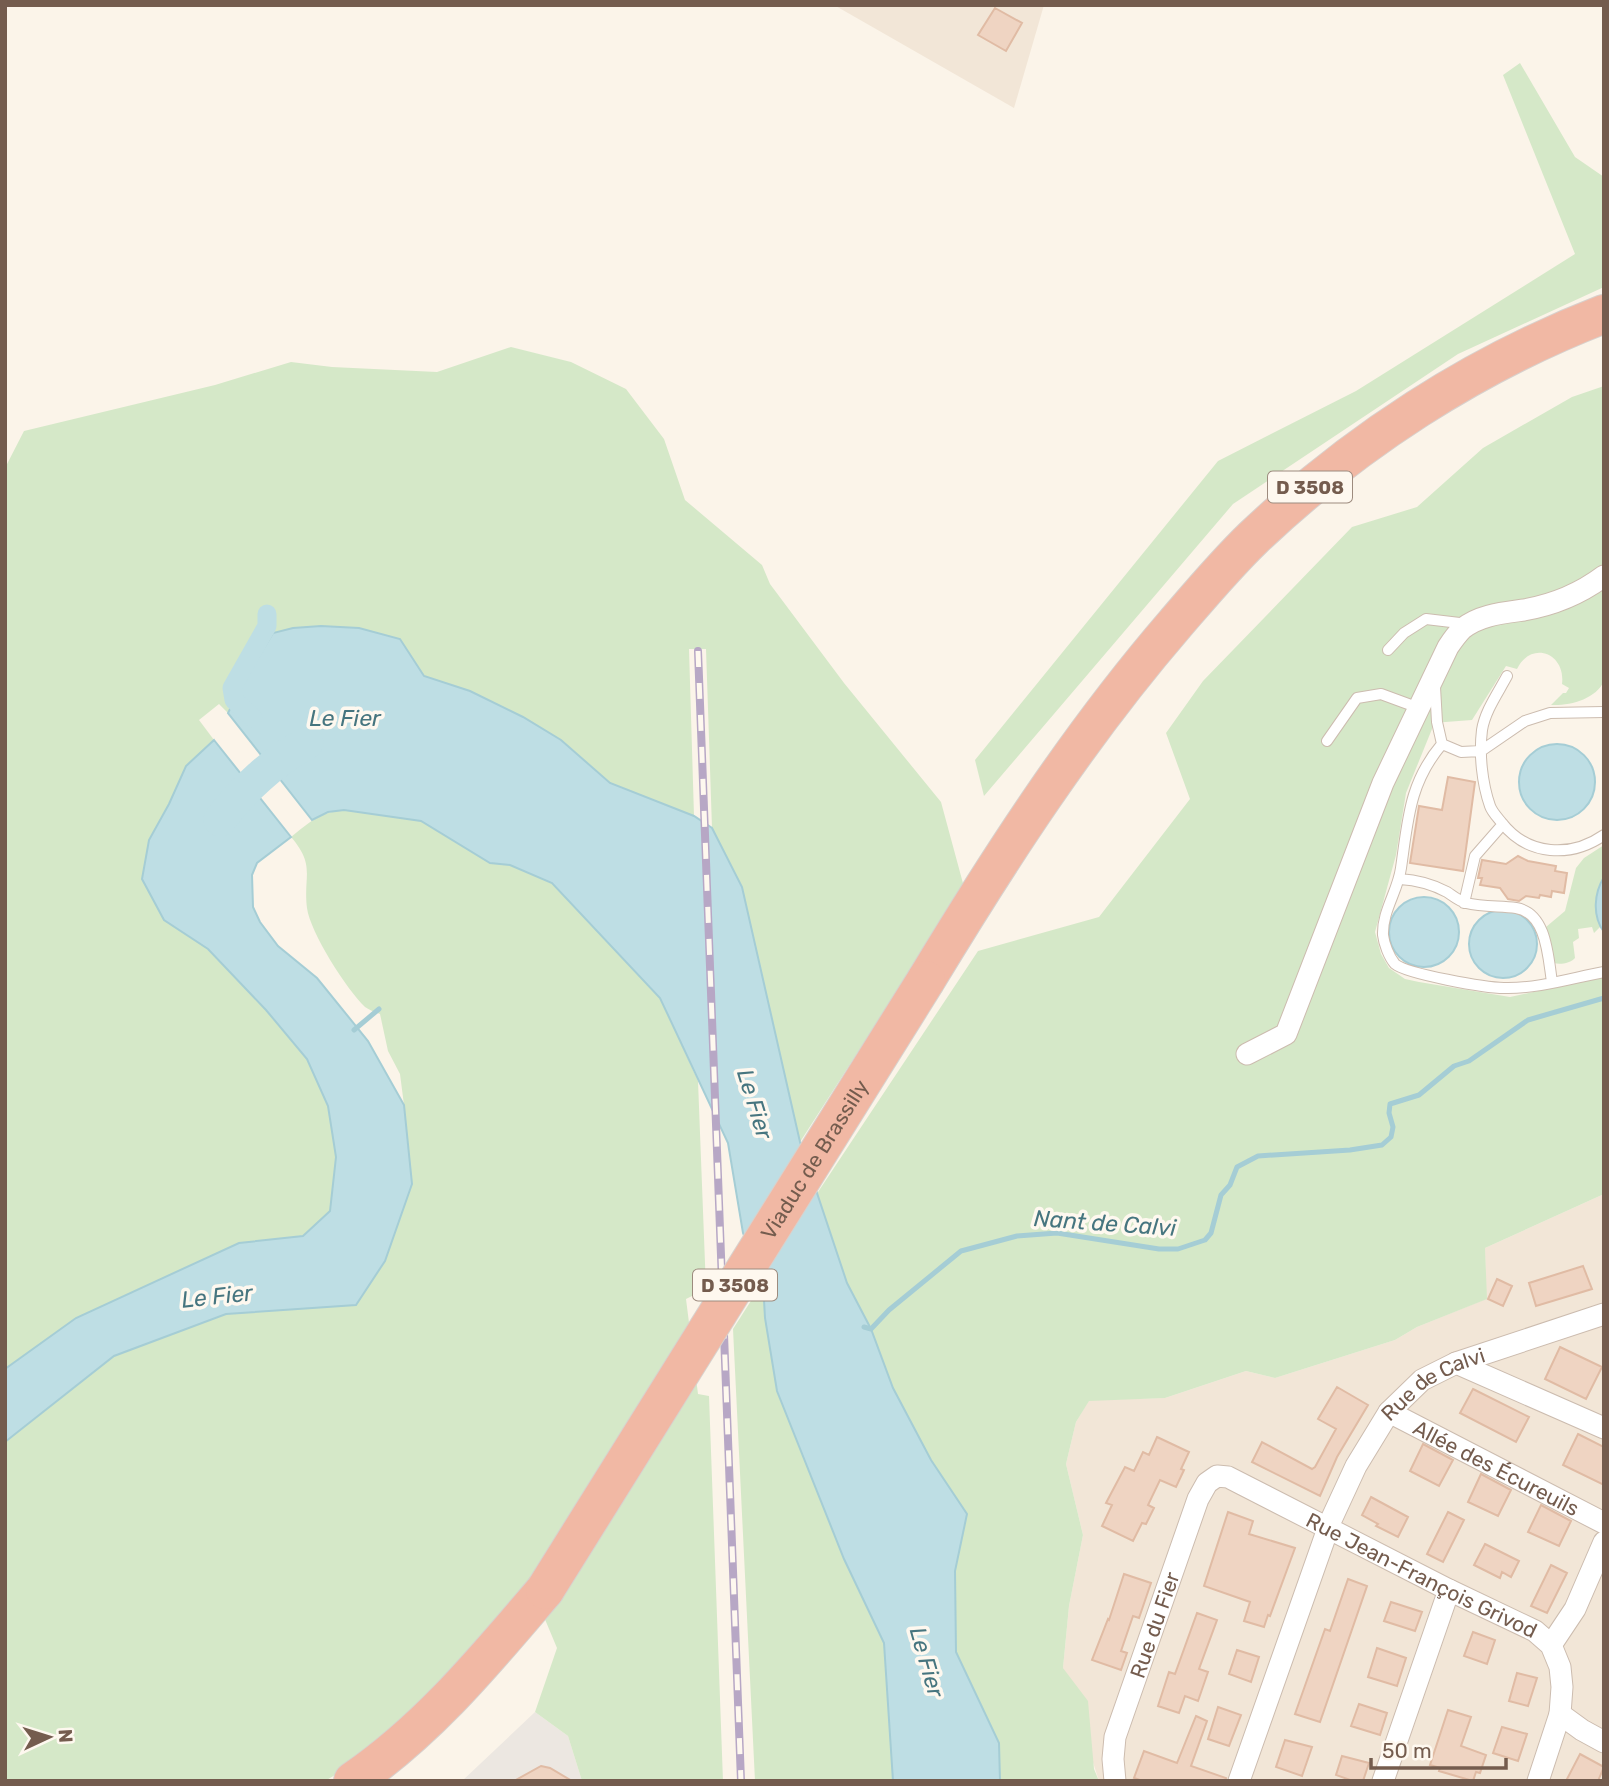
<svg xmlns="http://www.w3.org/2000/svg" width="1609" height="1786" viewBox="0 0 1609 1786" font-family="Rubik,sans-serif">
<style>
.residential{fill:#f2e6d7}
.industrial{fill:#ece7e1}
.green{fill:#d5e8c8}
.water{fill:#bedee4;stroke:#a5cdd5;stroke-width:2}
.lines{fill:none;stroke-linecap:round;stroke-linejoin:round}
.stream{stroke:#a5cdd5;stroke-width:5}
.canal{stroke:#bedee4;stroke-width:19}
.river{stroke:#bedee4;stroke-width:33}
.building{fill:#efd4c2;stroke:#e0bba4;stroke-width:2}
.lane-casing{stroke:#ccbcaf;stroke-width:12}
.street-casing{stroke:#ccbcaf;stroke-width:23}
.highway-casing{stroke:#d8d1cd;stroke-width:40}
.lane{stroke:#fff;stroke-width:10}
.street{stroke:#fff;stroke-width:21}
.highway{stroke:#f1b8a4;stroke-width:38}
.rail-casing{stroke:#b7a7c5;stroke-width:8}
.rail{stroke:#fef8ef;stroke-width:5;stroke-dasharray:16;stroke-linecap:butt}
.highway-bridge-casing{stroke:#d8d1cd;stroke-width:40;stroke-linecap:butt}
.highway-bridge{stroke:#f1b8a4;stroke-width:38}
.labels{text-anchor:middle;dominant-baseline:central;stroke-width:7;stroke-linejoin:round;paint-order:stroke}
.shield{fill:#fef8ef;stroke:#9d8b7e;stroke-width:2}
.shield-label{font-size:19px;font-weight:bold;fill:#745c4e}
.street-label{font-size:21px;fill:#745c4e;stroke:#fef8ef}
.water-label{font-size:23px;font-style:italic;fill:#46757f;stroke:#fef8ef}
</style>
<rect width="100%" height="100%" fill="#fbf4e9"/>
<path class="residential" d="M 834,5 L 1044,5 L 1014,108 Z
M 1604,1194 L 1604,1781 L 1099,1781 L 1063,1668 L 1069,1606 L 1083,1535 L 1066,1464 L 1076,1422 L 1089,1400 L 1165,1398 L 1246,1371 L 1275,1378 L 1395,1340 L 1417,1327 L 1486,1299 L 1485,1248 Z"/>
<path class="industrial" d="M 535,1712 L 568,1736 L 582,1781 L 462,1781 Z"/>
<path class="green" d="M 1520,63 L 1575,157 L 1604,177 L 1604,287 L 1458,354 L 1233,504 L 984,796 L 975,760 L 1218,461 L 1356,391 L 1575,254 L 1503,75 Z
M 511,347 L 571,362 L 626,389 L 664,439 L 685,500 L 762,565 L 770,584 L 844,683 L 941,802 L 964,887 L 800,1142 L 742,887 L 712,828 L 706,649 L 689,649 L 694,816 L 610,783 L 561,740 L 470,691 L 424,676 L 400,639 L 273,633 L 242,684 L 228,713 L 219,704 L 199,720 L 214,740 L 186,766 L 169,804 L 149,840 L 164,920 L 208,949 L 266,1010 L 307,1059 L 328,1106 L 336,1157 L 330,1211 L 303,1236 L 239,1243 L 5,1369 L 5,468 L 24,431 L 215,385 L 291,362 L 332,367 L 437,372 Z
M 1604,386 L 1604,681 C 1596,699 1570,706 1551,705 L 1563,693 L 1566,693 L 1569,688 L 1562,684 C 1566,653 1531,640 1517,669 L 1506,666 L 1472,720 L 1432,723 L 1432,729 L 1406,793 L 1396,855 L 1375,932 L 1381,954 L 1389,968 L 1405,979 L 1419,982 L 1510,997 L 1604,977 L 1604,1194 L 1485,1248 L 1487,1299 L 1417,1327 L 1395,1340 L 1275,1378 L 1246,1371 L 1165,1398 L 1089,1401 L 1076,1422 L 1066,1464 L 1083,1535 L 1069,1606 L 1063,1668 L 1088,1701 L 1094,1769 L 1099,1781 L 1000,1781 L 999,1743 L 956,1652 L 955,1571 L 967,1514 L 931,1460 L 893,1388 L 871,1329 L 847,1283 L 816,1195 L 978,951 L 1099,917 L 1190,799 L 1166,733 L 1203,681 L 1352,527 L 1417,507 L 1483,448 L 1572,397 Z
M 344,810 L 421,821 L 490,863 L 510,865 L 552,883 L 660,998 L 698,1081 L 706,1289 L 686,1299 L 698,1394 L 709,1396 L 723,1781 L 582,1781 L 568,1736 L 535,1712 L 557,1648 L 531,1586 L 458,1676 L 340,1772 L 325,1781 L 5,1781 L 5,1442 L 114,1356 L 226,1314 L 356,1305 L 404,1105 L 400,1074 L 388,1051 L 380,1014 C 375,1012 369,1010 365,1007 C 347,990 310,932 307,908 C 303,875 316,866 291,837 C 308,823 321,812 344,810 Z
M 1604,845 C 1604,855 1606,869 1603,879 C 1595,899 1595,905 1600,927 L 1594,933 L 1592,927 L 1578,929 L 1579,938 L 1573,942 L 1575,958 C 1571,963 1560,965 1554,963 L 1546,927 L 1565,911 L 1576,868 L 1584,858 Z
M 763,1282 L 765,1318 L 777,1391 L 844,1559 L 884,1643 L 893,1781 L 755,1781 L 733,1329 Z"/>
<path class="water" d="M 321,626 L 359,628 L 400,639 L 424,676 L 470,691 L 523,717 L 561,740 L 610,783 L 694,816 L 712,828 L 742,887 L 800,1142 L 847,1283 L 871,1329 L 893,1388 L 931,1460 L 967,1514 L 955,1571 L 956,1652 L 999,1743 L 1000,1781 L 893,1781 L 884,1643 L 844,1559 L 777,1391 L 765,1318 L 763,1282 L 743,1233 L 728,1143 L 660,998 L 552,883 L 510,865 L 490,863 L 421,821 L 344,810 L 328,812 L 312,820 L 228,713 L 242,684 L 273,633 L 293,628 Z
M 214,740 L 291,837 L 257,863 L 252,875 L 253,907 L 260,922 L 278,946 L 317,978 L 368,1041 L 404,1105 L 412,1184 L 385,1261 L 356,1305 L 226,1314 L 114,1356 L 5,1442 L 5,1369 L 76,1318 L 239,1243 L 303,1236 L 330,1211 L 336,1157 L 328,1106 L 307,1059 L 266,1010 L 208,949 L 164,920 L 142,879 L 149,840 L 169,804 L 186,766 Z
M1519 782a38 38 0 1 1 76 0a38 38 0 1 1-76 0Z
M 1604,877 L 1604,932 C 1592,916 1594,893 1604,877 Z
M1389 932a35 35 0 1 1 70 0a35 35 0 1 1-70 0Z
M1469 944a34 34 0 1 1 68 0a34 34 0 1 1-68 0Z"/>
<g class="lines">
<path class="stream" d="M 354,1030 L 379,1009
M 864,1327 L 871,1329 L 889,1310 L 961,1251 L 1017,1236 L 1057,1233 L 1159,1249 L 1178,1249 L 1205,1240 L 1211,1233 L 1221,1195 L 1230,1185 L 1237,1167 L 1258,1156 L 1350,1150 L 1382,1145 L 1391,1137 L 1393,1127 L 1389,1113 L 1390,1104 L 1419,1095 L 1454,1066 L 1469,1061 L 1528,1020 L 1604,998"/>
<path class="canal" d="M 253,718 L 234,700 L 232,688 L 267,626 L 267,614"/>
<path class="river" d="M 220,820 C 242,790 275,760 307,743"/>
</g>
<path class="building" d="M 995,8 L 1022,23 L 1006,51 L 978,35 Z
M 1448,777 L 1475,782 L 1463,871 L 1410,863 L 1419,806 L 1442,810 Z
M 1518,856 L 1528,861 L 1556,866 L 1555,871 L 1567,873 L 1564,893 L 1552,891 L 1551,897 L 1540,895 L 1539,898 L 1526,896 L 1519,901 L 1508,899 L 1500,888 L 1480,885 L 1482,878 L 1478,878 L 1482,860 L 1506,864 Z
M 1583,1266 L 1592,1289 L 1536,1306 L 1529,1283 Z
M 1497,1279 L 1512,1286 L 1503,1306 L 1488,1299 Z
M 1560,1347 L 1602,1367 L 1586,1399 L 1545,1379 Z
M 1337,1387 L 1368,1405 L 1337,1457 L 1320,1496 L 1252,1462 L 1262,1442 L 1312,1469 L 1315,1467 L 1336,1429 L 1318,1419 Z
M 1473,1389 L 1529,1417 L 1516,1442 L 1460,1413 Z
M 1578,1434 L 1604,1447 L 1604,1485 L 1563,1465 Z
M 1157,1437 L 1189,1452 L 1181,1469 L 1184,1470 L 1176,1487 L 1160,1480 L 1148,1505 L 1154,1508 L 1146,1524 L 1142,1523 L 1133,1541 L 1102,1526 L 1112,1505 L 1106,1503 L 1125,1467 L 1134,1471 L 1143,1452 L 1149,1455 Z
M 1423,1444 L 1453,1460 L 1439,1486 L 1410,1471 Z
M 1481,1474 L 1511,1490 L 1498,1516 L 1468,1502 Z
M 1371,1497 L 1408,1517 L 1398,1537 L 1376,1526 L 1378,1524 L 1362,1515 Z
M 1541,1505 L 1571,1521 L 1559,1546 L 1528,1532 Z
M 1228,1512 L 1253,1521 L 1249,1534 L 1295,1548 L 1270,1616 L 1268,1615 L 1264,1627 L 1244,1621 L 1250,1602 L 1204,1586 Z
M 1448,1512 L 1464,1520 L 1443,1562 L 1427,1554 Z
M 1485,1544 L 1519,1561 L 1511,1577 L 1502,1572 L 1500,1578 L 1474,1565 Z
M 1551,1565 L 1567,1573 L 1547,1613 L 1531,1606 Z
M 1124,1574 L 1151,1583 L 1139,1618 L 1133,1616 L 1121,1651 L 1127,1653 L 1121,1670 L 1092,1660 L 1108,1619 L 1109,1620 Z
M 1348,1579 L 1367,1586 L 1320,1722 L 1295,1714 L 1325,1629 L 1330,1631 Z
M 1391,1602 L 1422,1612 L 1415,1631 L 1384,1621 Z
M 1197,1613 L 1217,1620 L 1199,1669 L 1208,1672 L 1198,1701 L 1185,1696 L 1179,1713 L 1158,1706 L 1169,1672 L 1175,1674 Z
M 1473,1632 L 1495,1640 L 1487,1664 L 1464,1656 Z
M 1377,1648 L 1406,1658 L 1397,1686 L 1368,1677 Z
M 1237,1650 L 1259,1657 L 1251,1682 L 1229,1674 Z
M 1517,1673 L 1537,1678 L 1528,1706 L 1509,1701 Z
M 1359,1704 L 1387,1713 L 1380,1735 L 1351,1726 Z
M 1218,1707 L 1241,1715 L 1229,1746 L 1208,1739 Z
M 1448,1710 L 1471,1717 L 1461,1746 L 1486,1755 L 1480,1773 L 1476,1772 L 1473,1781 L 1439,1771 L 1440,1768 L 1430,1765 Z
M 1196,1716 L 1207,1721 L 1191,1766 L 1226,1778 L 1225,1781 L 1143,1781 L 1134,1778 L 1144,1751 L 1177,1763 Z
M 1502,1727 L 1527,1734 L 1518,1761 L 1493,1753 Z
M 1285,1740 L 1312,1747 L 1302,1776 L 1276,1767 Z
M 1580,1754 L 1604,1767 L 1598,1781 L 1566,1781 Z
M 1342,1756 L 1369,1763 L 1363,1781 L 1353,1781 L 1336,1775 Z
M 541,1766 L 550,1768 L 572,1781 L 514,1781 Z"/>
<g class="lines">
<g class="lane-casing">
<path id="lane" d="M 1388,650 L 1404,633 L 1426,619 L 1468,624
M 1507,676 C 1498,693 1485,711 1482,730 C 1479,754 1482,783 1490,806 C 1492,812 1498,818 1502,823 C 1528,856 1571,858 1604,835
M 1435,687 L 1437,722 L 1442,744 L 1461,752 L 1481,751 L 1525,721 L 1550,713 L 1604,712
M 1327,741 L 1357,698 L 1381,694 L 1419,708
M 1442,744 C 1409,783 1408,820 1401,868 C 1398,891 1382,911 1383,935 C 1384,944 1389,957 1395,964 C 1407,974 1486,988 1504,988 C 1537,989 1572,978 1604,972
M 1400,879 C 1417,880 1432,884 1447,892 C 1453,896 1459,901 1466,903 C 1482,907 1499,906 1516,908 C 1547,913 1548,957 1552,982
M 1464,903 L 1475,856 L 1503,824"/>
</g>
<g class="street-casing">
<g id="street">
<path d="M 1247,1054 L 1286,1034 L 1383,783 L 1448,647 C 1452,641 1457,634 1462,629 C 1479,615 1502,613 1524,610 C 1553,605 1580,594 1604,576"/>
<path d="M 1456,1363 L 1604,1428"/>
<path id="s1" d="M 1389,1412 L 1604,1523"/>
<path d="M 1551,1645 L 1575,1609 L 1604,1542"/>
<path id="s2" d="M 1115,1781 L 1113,1759 L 1115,1737 L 1198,1499 L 1207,1483 L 1217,1476 L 1228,1477 L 1449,1590 L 1535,1631 L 1551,1645 L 1560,1667 L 1562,1687 L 1560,1714 L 1582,1730 L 1604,1742"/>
<path id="s3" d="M 1239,1781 L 1331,1520 L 1356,1466 L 1389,1412 L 1422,1380 L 1456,1363 L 1604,1314"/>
<path d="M 1383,1781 L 1449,1590"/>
<path d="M 1538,1781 L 1560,1714"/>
</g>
</g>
<g class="highway-casing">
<path id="highway" d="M 926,980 C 1001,856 1080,734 1175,624 C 1200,595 1225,565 1253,538 C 1354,442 1474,364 1604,314
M 353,1781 C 429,1729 486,1659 545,1590"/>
</g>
<use href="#lane" class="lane"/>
<use href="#street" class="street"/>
<use href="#highway" class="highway"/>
<g class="rail-casing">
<path id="rail" d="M 698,651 L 741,1781"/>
</g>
<use href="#rail" class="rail"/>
<g class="highway-bridge-casing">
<g id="highway-bridge">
<path id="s4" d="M 545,1590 L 926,980"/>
</g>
</g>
<use href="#highway-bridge" class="highway-bridge"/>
</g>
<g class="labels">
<g class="shield">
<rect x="1268" y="471.5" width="84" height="31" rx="5"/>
<rect x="693" y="1269.5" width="84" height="31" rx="5"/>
</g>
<g class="shield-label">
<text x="1310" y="487">D 3508</text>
<text x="735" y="1285">D 3508</text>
</g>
<g class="street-label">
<text stroke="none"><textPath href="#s4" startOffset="508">Viaduc de Brassilly</textPath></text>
<text stroke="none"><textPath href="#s3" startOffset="453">Rue de Calvi</textPath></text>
<text stroke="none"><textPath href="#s1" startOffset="121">Allée des Écureuils</textPath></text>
<text stroke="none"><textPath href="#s2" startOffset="555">Rue Jean-François Grivod</textPath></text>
<text stroke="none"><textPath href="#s2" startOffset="163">Rue du Fier</textPath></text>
</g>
<g class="water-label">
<text x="345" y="718">Le Fier</text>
<text transform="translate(755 1104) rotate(73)">Le Fier</text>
<text transform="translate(1105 1223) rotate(4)">Nant de Calvi</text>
<text transform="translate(217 1296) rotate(-6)">Le Fier</text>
<text transform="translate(927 1662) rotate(74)">Le Fier</text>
</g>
</g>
<rect width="1609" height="1786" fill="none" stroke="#745c4e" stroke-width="14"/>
<g transform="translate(49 1737) rotate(86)" stroke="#fef8ef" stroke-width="5" paint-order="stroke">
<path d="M0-5L12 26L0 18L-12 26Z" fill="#745c4e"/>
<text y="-10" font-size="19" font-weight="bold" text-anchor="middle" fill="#745c4e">N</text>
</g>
<path d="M1371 1758v10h135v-10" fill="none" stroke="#745c4e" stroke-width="3.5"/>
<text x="1382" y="1758" font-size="21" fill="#745c4e" stroke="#fef8ef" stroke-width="5" paint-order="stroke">50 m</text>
</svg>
